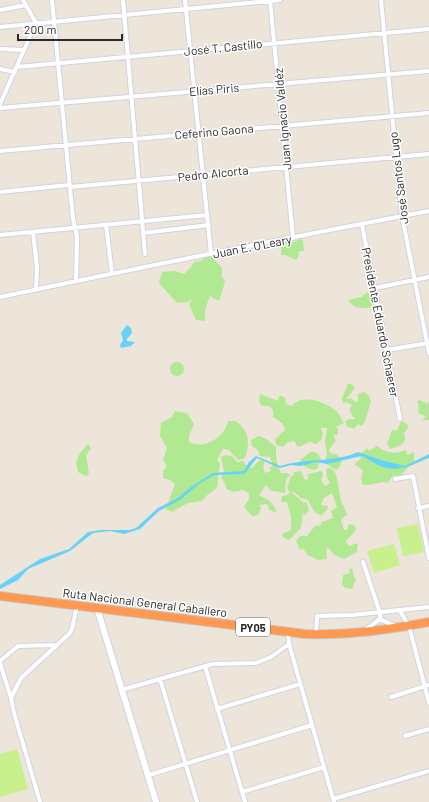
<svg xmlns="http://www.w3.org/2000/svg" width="429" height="802" viewBox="0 0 429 802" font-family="Barlow,sans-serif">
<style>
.green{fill:#b1e892}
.pitch{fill:#c8f08c}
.water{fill:#64d3f7}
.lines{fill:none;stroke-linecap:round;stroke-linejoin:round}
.street-casing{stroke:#cfd3e3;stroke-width:6}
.secondary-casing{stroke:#cfd3e3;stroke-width:8}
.highway-casing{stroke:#c7c7c7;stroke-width:10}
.street{stroke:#fff;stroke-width:4}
.secondary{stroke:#fff;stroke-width:6}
.highway{stroke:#ff9952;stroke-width:8}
.labels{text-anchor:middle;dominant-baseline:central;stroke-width:3;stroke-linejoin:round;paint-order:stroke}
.shield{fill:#fff;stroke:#696969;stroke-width:1}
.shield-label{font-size:11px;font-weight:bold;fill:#292929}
.street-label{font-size:12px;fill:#292929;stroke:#fff}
</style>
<rect width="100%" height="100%" fill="#ede4da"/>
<path class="green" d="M 300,239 L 303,240 L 304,251 L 298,252 L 299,255 L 296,260 L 285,255 L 281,255 L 281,246 L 285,242 L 294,242 Z
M 205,257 L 212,257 L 222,268 L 222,276 L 225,282 L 219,301 L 213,298 L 210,295 L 205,310 L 205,321 L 196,320 L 189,304 L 192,299 L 187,302 L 177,303 L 159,283 L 162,272 L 174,271 L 184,274 L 191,267 L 194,262 L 201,261 Z
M 367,292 L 371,293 L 375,298 L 371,307 C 361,309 354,309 348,300 L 362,297 Z
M170 369a7 7 0 1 1 14 0a7 7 0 1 1-14 0Z
M 348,384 L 351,384 L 355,388 L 347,398 L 347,399 L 351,398 L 355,402 L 358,401 L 358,394 L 364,392 L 369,396 L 371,402 C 367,411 368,419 362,426 L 358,424 L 354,429 L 346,426 L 346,421 L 350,419 L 355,419 L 349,410 L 352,405 L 347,402 L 343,403 L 342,398 Z
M 260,394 L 278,401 L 280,395 L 285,398 L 286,404 L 292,406 C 302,393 326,402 337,412 C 340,415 342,420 344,423 L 336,427 L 338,429 L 338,435 L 333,435 L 336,441 L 329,449 L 330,453 L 336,454 L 341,458 C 342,464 340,467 336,470 L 325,463 L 327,454 L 325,441 L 327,428 L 321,428 L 323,434 L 321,440 L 316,444 L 310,442 L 298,447 L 294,441 L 288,442 L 283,447 L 276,445 L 275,439 L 285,430 L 283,424 L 273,417 L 273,410 L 269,406 L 262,406 L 259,401 Z
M 420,400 L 428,404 L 429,400 L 429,420 L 422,420 L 426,416 L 418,413 L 419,407 L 417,401 Z
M 175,411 L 187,413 L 194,424 L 189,436 L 189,442 C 205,450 225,437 228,421 L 234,421 C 250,428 250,444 245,458 L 238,460 L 229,450 L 223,449 L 217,460 L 220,463 L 217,488 L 206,496 L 202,501 L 188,503 L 172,512 L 166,509 L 175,484 L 170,480 L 163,478 L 163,471 L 167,466 L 163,460 L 167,448 L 160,436 L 161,423 L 172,417 Z
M 401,421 L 407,424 L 408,428 L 404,433 L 405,440 L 401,445 L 390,449 L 387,444 C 389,439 390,433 393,429 L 395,431 L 398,429 Z
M 259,436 L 266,439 L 276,447 C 276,457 276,464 281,473 L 287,473 L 290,475 L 286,480 L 285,493 L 272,491 L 266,485 L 259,495 L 270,501 L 277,511 L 274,512 L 268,509 L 269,506 L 266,504 L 259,505 L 261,508 L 259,514 L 253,517 L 244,507 L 249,499 L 249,493 L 243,490 L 234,492 L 226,489 L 225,483 L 221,478 L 224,472 L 221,457 L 226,455 L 233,457 L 237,462 L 243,461 L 246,465 L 252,468 C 257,464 258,458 265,461 L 263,467 L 265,473 L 271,471 L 270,467 L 273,466 L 270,457 L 260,456 L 258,450 L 252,446 L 251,440 Z
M 88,444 L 91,449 L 86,455 L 89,474 L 86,476 L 78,472 L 76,462 L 80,453 Z
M 377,446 C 386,453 395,455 405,450 L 408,455 L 414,452 L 414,461 L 399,477 L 393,475 L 388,483 C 381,480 372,486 363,485 L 361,479 L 363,470 L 355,465 L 356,462 L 361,459 L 360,455 L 367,448 L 369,451 Z
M 312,451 L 318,454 L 323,463 L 319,463 L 317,469 L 314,470 L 305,467 L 300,460 Z
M 329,468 L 332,469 L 336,474 L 341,501 L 347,514 L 341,520 L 344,530 L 347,530 L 349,524 L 355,526 L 356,530 L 346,541 L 347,544 L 349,546 L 358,543 L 357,552 L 344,559 L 334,555 L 329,548 L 326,549 L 327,559 L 317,560 L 315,558 C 302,554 310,555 302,548 L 300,550 L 296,541 L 300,536 L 307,536 L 315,526 L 321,525 L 322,522 L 333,518 L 331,511 L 337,507 L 332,493 L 324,498 L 321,504 L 323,506 L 327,505 L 328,508 L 322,515 C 312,514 312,505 307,499 L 301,498 L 294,492 L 291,492 L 304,503 L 306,501 L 309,511 L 305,515 L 303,513 L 301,528 L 289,540 L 283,537 L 282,534 L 291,530 L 291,517 L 287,502 L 281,502 L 282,496 L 288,495 L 290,492 L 287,488 L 291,476 L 294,475 L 294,472 L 301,471 L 305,480 L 308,479 L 308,474 L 321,471 L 323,474 L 321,480 L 325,486 L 330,483 L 327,478 L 326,469 Z
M 352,568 L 354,577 L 356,579 L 352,589 L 346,588 L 342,585 L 343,575 L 350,573 L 349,570 Z"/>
<path class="pitch" d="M 418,524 L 424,552 L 403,556 L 397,528 Z
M 394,544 L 400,565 L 374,573 L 367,551 Z
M 17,749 L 28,789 L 0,797 L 0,754 Z"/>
<path class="water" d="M 127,325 L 131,328 L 132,333 L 127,339 L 127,341 L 135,342 L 131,346 L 121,348 L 120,345 L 123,340 L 121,333 Z
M 358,452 L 384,461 L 405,466 L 429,454 L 429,458 C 411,465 398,474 378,465 C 372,462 367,458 361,456 L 327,464 L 316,462 L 301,466 L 291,465 L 280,468 L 257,458 L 244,474 L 214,475 L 199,484 L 180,500 L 159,511 L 140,529 L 124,534 L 110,531 L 93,533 L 70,551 L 28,569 L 18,580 L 0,589 L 0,585 L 40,559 L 69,549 L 88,532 L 101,530 L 130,530 L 136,528 L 158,508 L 178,498 L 191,487 L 213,473 L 244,471 L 249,462 L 256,456 L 280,466 C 305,458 333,463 358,452 Z"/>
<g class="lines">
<g class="street-casing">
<path id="street" d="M 52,0 L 73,219 L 77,236 L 76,281
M 123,0 L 145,254
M 185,0 L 211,254
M 270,0 L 293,238
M 381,0 L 402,216 L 429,353
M 0,10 L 26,5
M 0,27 L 280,0
M 0,49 L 24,50
M 17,67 L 429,29
M 0,69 L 15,72
M 0,104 L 36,23 L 23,0
M 0,108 L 429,71
M 0,151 L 429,113
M 0,192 L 69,185 L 70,187 C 190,177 309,164 429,154
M 106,225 L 112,273
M 362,225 L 400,419
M 33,232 L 37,268 L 36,290
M 143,233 L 209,225
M 0,235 L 207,215
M 375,288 L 429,277
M 0,297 C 143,267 286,238 429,211
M 387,350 L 428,343
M 395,479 L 413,476 L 429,558
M 418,508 L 429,506
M 363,562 L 380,613 L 380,619 L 365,630
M 400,611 L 409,626 L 429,703
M 380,619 L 395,626
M 288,631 L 289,644 L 334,802
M 316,635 L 317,616 L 352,615 L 429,607
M 0,661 L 18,646 L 57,645
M 0,663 L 11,698
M 205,666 L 245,802
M 160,679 L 197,802
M 121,690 L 213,664 L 256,663 L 271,657 L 289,644
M 391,697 L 429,685
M 217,709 L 300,684
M 405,736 L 429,729
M 149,775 L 312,725
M 242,792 L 324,767
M 333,799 L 429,771
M 40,802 L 14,713 L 11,698 L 21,678 L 69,634 L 72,629 L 77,606"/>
</g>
<g class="secondary-casing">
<path id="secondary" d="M 97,608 L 156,802"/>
</g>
<g class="highway-casing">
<path id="highway" d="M 0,596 L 305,634 C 347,636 388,630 429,622"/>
</g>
<use href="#street" class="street"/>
<use href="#secondary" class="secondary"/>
<use href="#highway" class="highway"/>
</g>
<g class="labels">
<rect class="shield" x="236" y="618" width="34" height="18" rx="3"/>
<g class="shield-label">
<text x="253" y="627">PY05</text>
</g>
<g class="street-label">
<text transform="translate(223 47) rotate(-6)">José T. Castillo</text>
<text transform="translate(214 89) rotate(-5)">Elías Piris</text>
<text transform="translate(282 119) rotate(-95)">Juan Ignacio Valdéz</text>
<text transform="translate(214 131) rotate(-5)">Ceferino Gaona</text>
<text transform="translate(213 173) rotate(-6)">Pedro Alcorta</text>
<text transform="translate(398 178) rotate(-97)">José Santos Lugo</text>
<text transform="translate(252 246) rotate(-11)">Juan E. O'Leary</text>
<text transform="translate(381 322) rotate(79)">Presidente Eduardo Schaerer</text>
<text transform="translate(145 602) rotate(7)">Ruta Nacional General Caballero</text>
</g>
</g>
<path d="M18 34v6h104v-6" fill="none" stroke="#292929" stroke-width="2"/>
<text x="24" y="34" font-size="12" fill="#292929" stroke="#ffffff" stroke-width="3" paint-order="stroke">200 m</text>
</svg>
